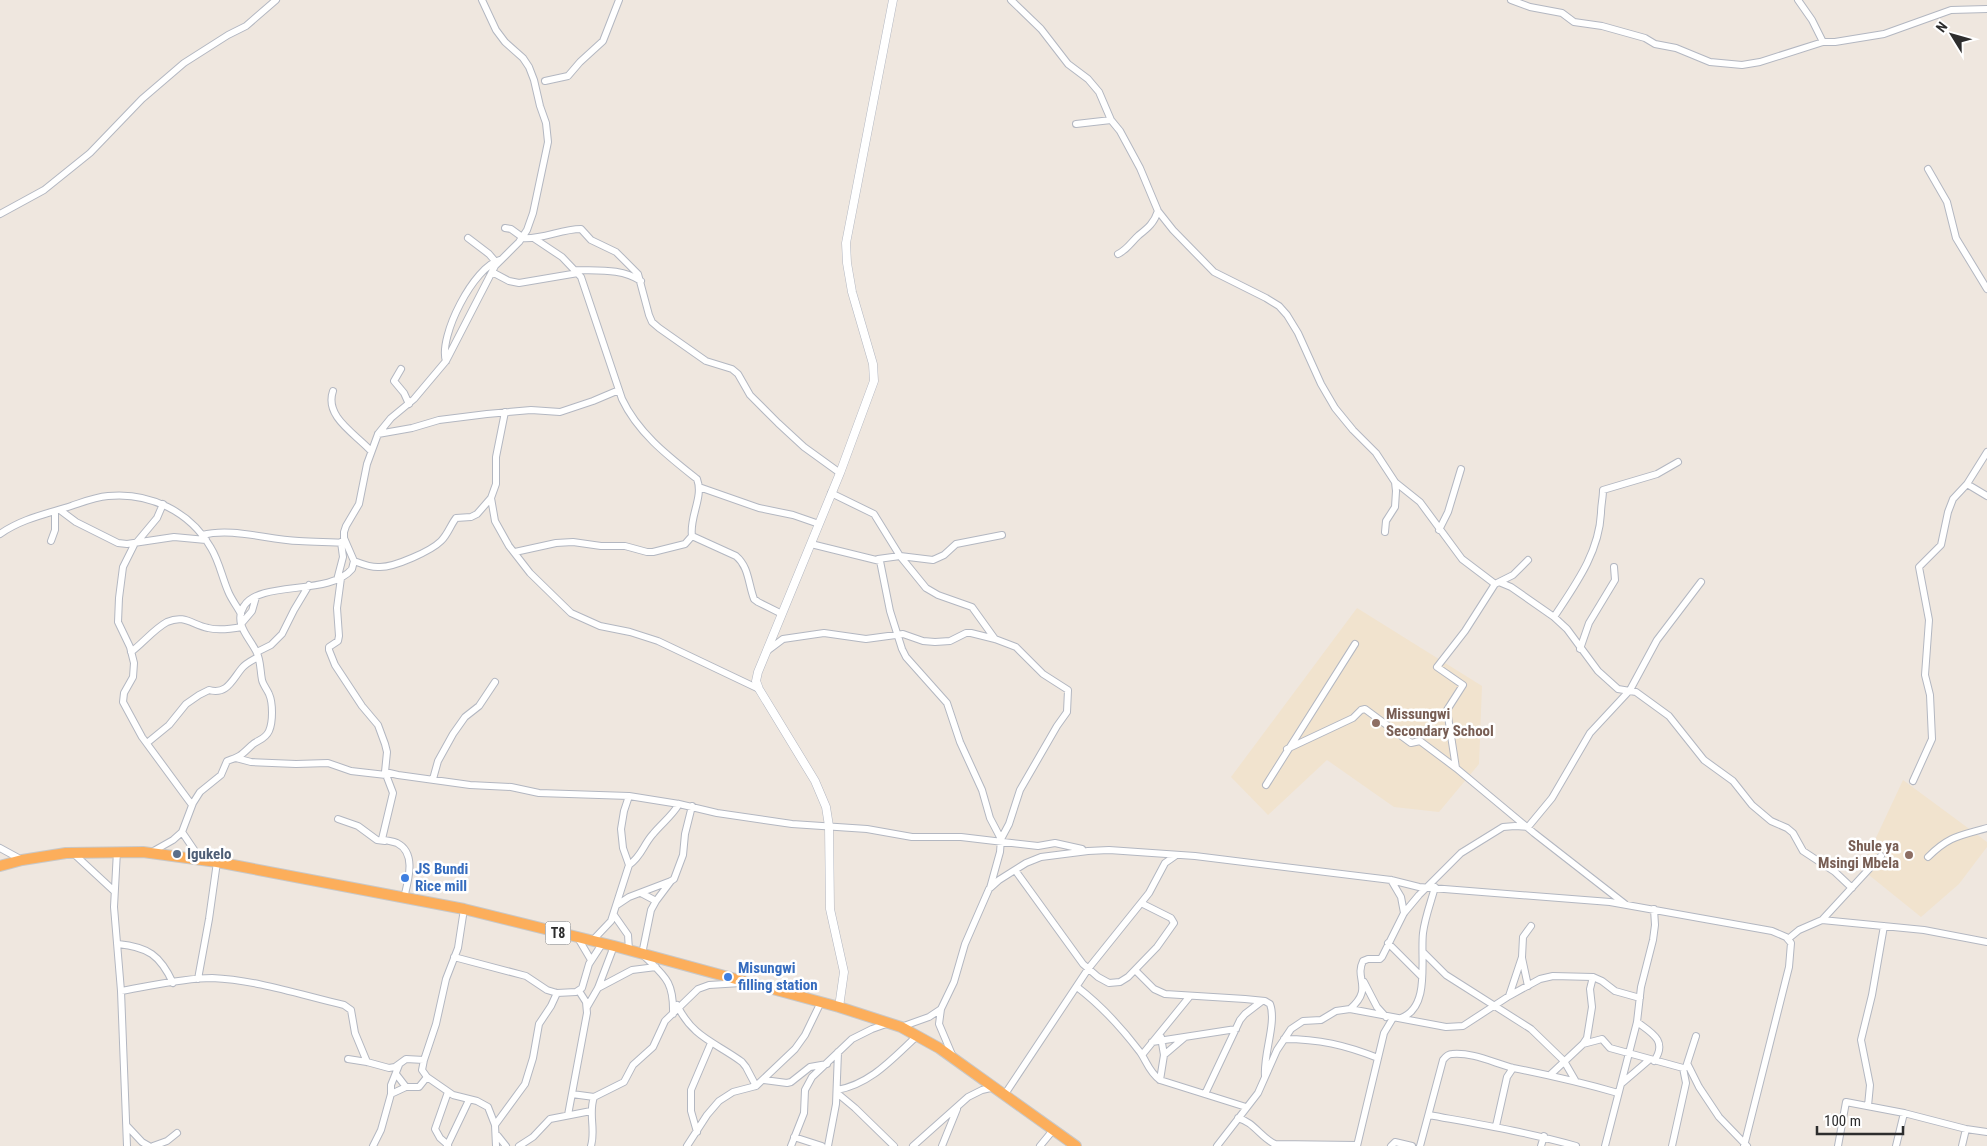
<svg xmlns="http://www.w3.org/2000/svg" width="1987" height="1146" viewBox="0 0 1987 1146" font-family="'Roboto Condensed',sans-serif">
<style>
.education{fill:#f1e3ce}
.lines{fill:none;stroke-linecap:round;stroke-linejoin:round}
.minor-casing{stroke:#b3b7c1;stroke-width:8}
.tertiary-casing{stroke:#b3b7c1;stroke-width:9}
.trunk-casing{stroke:#c8c8c8;stroke-width:12}
.minor{stroke:#fff;stroke-width:6}
.tertiary{stroke:#fff;stroke-width:8}
.trunk{stroke:#fcae5b;stroke-width:10}
.education-dot{fill:#8d6e63;stroke:#fff;stroke-width:2}
.service-dot{fill:#5c6f8a;stroke:#fff;stroke-width:2}
.shop-dot{fill:#3f7fe0;stroke:#fff;stroke-width:2}
.labels{text-anchor:middle;dominant-baseline:central;stroke-width:5;stroke-linejoin:round;paint-order:stroke}
.shield{fill:#fff;stroke:#6c6c6c;stroke-width:1}
.shield-label{font-size:14px;font-weight:bold;fill:#2d2d2d}
.education-label{font-size:15px;font-weight:bold;fill:#785e54;stroke:#fff;text-anchor:start}
.service-label{font-size:15px;font-weight:bold;fill:#4e5e75;stroke:#fff;text-anchor:start}
.shop-label{font-size:15px;font-weight:bold;fill:#366cbe;stroke:#fff;text-anchor:start}
</style>
<rect width="100%" height="100%" fill="#efe7df"/>
<path class="education" d="M 1357,608 L 1482,686 L 1479,764 L 1439,812 L 1394,807 L 1327,760 L 1268,815 L 1231,777 Z
M 1903,780 L 1987,842 L 1987,847 L 1959,884 L 1921,917 L 1859,867 L 1867,857 Z"/>
<g class="lines">
<g class="minor-casing">
<path id="minor" d="M 1011,0 L 1041,29 L 1068,64 L 1088,79 L 1099,92 L 1111,120 L 1120,131 L 1140,168 L 1158,211 L 1173,230 L 1214,272 L 1266,298 L 1279,306 L 1287,315 L 1298,333 L 1321,384 L 1335,408 L 1353,430 L 1376,453 L 1395,482 L 1396,491 L 1395,507 L 1386,521 L 1385,532
M 1511,0 L 1530,7 L 1562,13 L 1574,22 L 1602,26 L 1645,38 L 1655,44 L 1676,48 L 1710,62 L 1742,65 L 1760,62 L 1823,42 L 1835,42 L 1884,34 L 1951,10 L 1987,9
M 1798,0 L 1812,20 L 1823,42
M 545,81 L 568,76 L 580,62 L 603,41 L 619,0
M 1076,124 L 1111,120
M 1928,169 L 1947,202 L 1956,238 L 1987,289
M 0,214 L 44,190 L 90,153 L 142,99 L 184,63 L 228,35 L 246,26 L 276,0
M 505,228 L 511,229 L 522,237
M 468,238 L 489,254 L 495,261
M 521,238 C 543,240 560,229 581,229 L 591,240 L 616,252 L 638,274 L 649,315 L 652,322 L 659,328 L 706,361 L 732,369 L 738,374 L 750,395 L 778,423 L 804,447 L 840,473
M 535,239 L 562,257 L 581,277 L 622,399 C 638,433 668,456 697,479 C 704,497 689,517 692,536 L 736,556 C 749,567 748,583 754,599 L 758,602 L 782,614
M 1118,254 C 1128,249 1131,242 1139,235 C 1148,228 1154,223 1158,211
M 575,270 C 598,271 621,268 641,281
M 492,272 L 509,281 L 519,283 L 578,273
M 446,361 C 438,337 474,266 500,260
M 401,369 L 394,381 L 404,393 L 409,404
M 333,391 C 324,417 356,434 371,451
M 378,434 L 412,428 L 439,420 L 487,414 L 531,410 L 560,412 L 593,401 L 619,390
M 1395,482 L 1420,502 L 1462,559 L 1495,584
M 1967,484 L 1987,496
M 699,487 L 759,508 L 793,515 L 819,524
M 831,493 L 874,514 L 900,556 L 926,588 L 938,595 L 972,607 L 995,639
M 491,498 L 495,521 L 509,546 L 530,573 L 571,613 L 600,626 L 630,632 L 658,641 L 759,689
M 60,510 L 76,522 L 118,543 L 127,544 L 174,537 L 206,540
M 1439,530 L 1448,512 L 1461,469
M 0,534 C 21,519 46,514 71,506 C 83,502 95,497 108,496 C 149,492 190,511 211,548 C 219,561 222,577 228,591 C 231,599 237,606 241,614
M 202,535 C 233,527 267,540 299,541 C 315,542 330,542 346,543
M 51,541 L 55,530 L 55,511
M 137,542 L 157,518 L 163,504
M 135,543 L 123,567 L 119,598 L 118,622 L 130,647 L 134,663 L 133,677 L 124,693 L 123,702 L 142,737 L 192,805
M 811,544 L 880,561 L 890,611 L 902,649 L 906,657 L 947,703 L 960,742 L 982,790 L 990,818 L 1001,839 L 1000,852 L 990,888
M 515,552 L 556,543 L 573,542 L 601,546 L 625,546 L 647,552 L 653,552 L 685,544 L 692,536
M 878,559 L 900,556 L 933,560 L 944,555 L 956,544 L 1002,535
M 354,561 C 362,564 371,568 380,567 C 395,567 431,551 441,541 C 448,534 450,526 456,518 L 471,517 L 477,514 L 491,498 L 496,484 L 496,457 L 505,412
M 341,578 L 337,608 L 339,636 L 338,641 L 329,647 L 329,650 L 335,665 L 362,706 L 378,725 L 385,744 L 387,752 L 385,772 L 393,793 L 382,839 C 387,841 392,841 397,843 C 417,853 408,881 404,898
M 337,580 L 343,557 L 341,542
M 1499,582 L 1513,575 L 1528,560
M 1554,617 C 1575,585 1599,553 1601,513 C 1601,505 1603,498 1603,490 L 1657,474 L 1678,462
M 241,624 L 252,611 L 256,597
M 1580,649 L 1589,623 L 1615,580 L 1614,567
M 767,651 L 783,639 L 824,633 L 866,639 L 903,634 L 923,641 L 935,642 L 950,641 L 966,633 L 971,633 L 995,639 L 1016,647 L 1043,674 L 1068,690 L 1067,712 L 1057,726 L 1020,790 L 1009,824 L 1001,839
M 131,652 C 143,643 154,629 167,622 C 185,614 192,625 208,628 C 219,631 231,629 242,627
M 257,652 L 271,645 L 282,634 L 294,610 L 309,585
M 147,743 L 169,725 L 186,704 L 199,695 L 209,690 C 227,695 232,680 242,668 C 246,663 253,660 258,657
M 1287,749 L 1353,718 L 1361,710 L 1365,709 L 1411,743 L 1420,741 L 1456,768
M 236,758 L 251,762 L 296,764 L 328,763 L 351,771 L 386,775
M 385,772 L 398,775 L 470,785 L 511,787 L 539,793 L 629,796 L 679,804 L 717,813 L 792,824 L 867,829 L 912,837 L 961,837 L 1038,846 L 1055,843 L 1082,849
M 433,779 L 438,761 L 453,734 L 465,717 L 479,706 L 495,682
M 1913,781 L 1932,739 L 1930,695 L 1925,675 L 1929,620 L 1919,567 L 1941,545 L 1948,512 L 1953,499 L 1967,484 L 1987,452
M 1266,785 L 1355,644
M 338,819 L 358,826 L 377,840 L 385,841
M 182,832 L 201,860
M 0,848 L 22,860
M 117,851 L 114,907 L 121,991 L 127,1146
M 73,853 L 114,891
M 150,853 L 173,840 L 182,832 L 193,803 L 200,792 L 221,775 L 227,761 C 242,756 241,755 252,745 C 257,740 265,740 269,731 C 273,722 273,703 269,694 C 267,689 263,685 262,680 C 260,670 261,660 256,651 C 249,637 233,623 244,606 C 260,580 330,596 352,569 L 354,561 L 344,538 L 344,532 L 346,526 L 359,504 L 367,464 L 378,434 L 391,418 L 414,399 L 446,361 L 495,266 L 519,242 L 527,230 L 533,213 L 548,142 L 546,123 L 540,106 L 534,80 L 529,67 L 523,58 L 505,42 L 496,30 L 482,0
M 1928,857 C 1949,836 1959,836 1987,828
M 629,865 C 642,856 643,845 653,834 C 662,823 672,816 679,804
M 1015,870 L 1083,964 L 1098,977 L 1109,983 L 1120,982 L 1128,977 L 1157,947 L 1174,923 L 1171,918 L 1141,903
M 1391,880 L 1401,897 L 1404,913
M 671,881 L 656,901 L 651,910 L 642,954 C 664,976 674,980 673,1014
M 641,893 L 656,901
M 1625,904 L 1534,833 L 1456,768 L 1447,710 L 1463,685 L 1437,667 L 1465,631 L 1495,584 L 1499,582 L 1511,587 L 1554,617 L 1567,629 L 1598,671 L 1618,689 L 1636,692 L 1669,716 L 1704,760 L 1733,781 L 1752,805 L 1771,821 L 1787,828 L 1793,833 L 1803,851 L 1835,872 L 1852,888
M 617,905 L 629,897 L 671,881 L 674,879 L 683,855 L 685,834 L 692,806
M 464,909 L 458,948 L 446,979 L 436,1024 L 424,1060 L 422,1070 L 427,1077 L 453,1095 L 477,1101 L 488,1107 L 495,1125 L 496,1146
M 614,915 L 628,935 L 629,950
M 1822,920 L 1924,930 L 1987,942
M 578,938 L 591,960
M 1788,939 L 1799,930 L 1822,920 L 1881,856
M 592,941 L 611,921 L 629,865 L 623,848 L 621,829 L 624,811 L 629,796
M 1388,943 L 1422,977
M 118,944 C 148,947 160,955 173,983
M 1423,952 L 1446,975 L 1531,1029 L 1564,1061 L 1575,1080
M 454,957 L 526,976 L 547,990 L 557,993 L 576,992 L 582,988 L 589,964 L 602,944
M 1522,958 L 1528,986
M 1135,970 L 1154,989 L 1165,994 L 1245,999 L 1265,1001 L 1270,1004 C 1277,1022 1263,1055 1265,1076
M 198,979 L 209,919 L 217,862
M 1364,982 L 1377,1007 L 1386,1017
M 1077,987 C 1102,1006 1121,1027 1140,1052 C 1147,1062 1149,1072 1160,1080 L 1246,1107
M 598,988 L 632,970 L 656,967
M 121,991 C 149,986 184,978 212,978 C 257,980 301,995 344,1005 L 351,1010 L 355,1033 L 367,1062
M 1509,996 L 1522,957 L 1523,937 L 1531,926
M 677,1005 C 693,1038 715,1042 742,1062 L 746,1067 L 756,1086
M 587,1007 L 598,988 L 614,946
M 941,1009 L 939,1024 L 953,1057
M 1350,1009 C 1374,988 1354,979 1363,961 L 1368,959 L 1380,959 L 1382,957 L 1404,913 L 1419,895 L 1461,853 L 1503,827 L 1515,826 L 1528,827 L 1552,798 L 1590,733 L 1630,690 L 1657,640 L 1701,582
M 1401,1018 C 1431,1007 1420,959 1423,933 C 1425,917 1431,902 1435,887
M 1637,1022 C 1652,1033 1668,1041 1654,1061
M 901,1027 L 929,1017 L 941,1009 L 954,982 L 965,944 L 989,889 L 999,880 L 1026,863 L 1041,857 L 1088,851 L 1109,850 L 1195,856 L 1391,880 L 1419,887 L 1610,902 L 1772,931 L 1786,937 L 1791,943 L 1789,967 L 1744,1146
M 1284,1039 C 1319,1039 1345,1045 1378,1058
M 1152,1042 L 1236,1029
M 1583,1044 L 1602,1039 L 1610,1048 L 1683,1068 L 1686,1083 L 1672,1146
M 1142,1055 L 1190,996
M 1164,1055 L 1184,1038
M 348,1059 L 367,1062 L 389,1068 L 395,1067 L 406,1059 L 424,1060
M 1688,1065 L 1699,1087 L 1719,1117 L 1747,1146
M 1686,1067 L 1696,1036
M 396,1074 L 406,1087
M 1550,1075 L 1583,1044 L 1587,1038 L 1592,1007 L 1590,989 L 1593,977
M 764,1080 L 787,1083 L 791,1082 L 810,1067 L 827,1064
M 1160,1080 L 1164,1055 L 1161,1037
M 1621,1084 L 1649,1060
M 837,1090 C 871,1084 893,1058 917,1036
M 448,1092 L 435,1129 L 440,1138 L 448,1145
M 837,1093 L 855,1108 L 894,1146
M 391,1094 L 391,1085 L 399,1065
M 572,1094 L 594,1097 L 624,1082 L 633,1065 L 653,1047 L 665,1021 L 698,989 L 709,985 L 741,983
M 1005,1094 L 1088,969 L 1149,893 L 1165,863 L 1175,856
M 1205,1094 L 1240,1020 L 1245,1014 L 1262,1001
M 1868,1106 L 1870,1085 L 1861,1040 L 1872,995 L 1884,926
M 568,1115 L 587,1013 L 586,1002 L 579,991
M 1429,1115 C 1478,1124 1527,1132 1576,1146
M 1238,1118 C 1254,1122 1261,1138 1275,1144 L 1357,1145
M 495,1125 L 525,1084 L 533,1058 L 539,1024 L 551,1006 L 557,993
M 127,1126 L 142,1142 L 149,1146
M 1496,1126 L 1507,1077 L 1513,1068
M 697,1132 L 691,1111 L 691,1090 L 711,1043
M 498,1136 L 506,1146
M 794,1137 L 822,1146
M 153,1146 L 167,1141 L 177,1133
M 373,1146 L 381,1130 L 391,1094 L 406,1087 L 419,1087 L 427,1077
M 447,1146 L 469,1100
M 519,1146 L 533,1137 L 550,1119 L 591,1111
M 591,1146 C 596,1129 588,1114 594,1097
M 687,1146 L 707,1115 L 719,1101 L 733,1092 L 756,1086 L 795,1049 L 805,1035 L 821,1002
M 791,1146 L 804,1113 L 805,1090 L 812,1077 L 852,1039 L 872,1029 L 889,1023
M 828,1146 L 836,1104 L 838,1052
M 913,1146 L 968,1097 L 982,1090 L 995,1087
M 942,1146 L 957,1109
M 1040,1146 L 1054,1129
M 1217,1146 L 1258,1093 L 1277,1050 L 1291,1029 L 1303,1021 L 1321,1020 L 1336,1011 L 1350,1009 L 1446,1027 L 1463,1026 L 1509,996 L 1540,979 L 1553,976 L 1593,977 L 1602,981 L 1615,991 L 1640,998
M 1357,1146 L 1384,1033 L 1393,1018
M 1391,1146 L 1395,1142 L 1412,1146
M 1420,1146 L 1443,1060 C 1446,1056 1448,1054 1452,1054 C 1472,1052 1494,1063 1513,1068 C 1549,1075 1583,1083 1618,1093
M 1541,1146 L 1544,1136
M 1605,1146 L 1637,1022 L 1641,987 L 1653,940 L 1655,925 L 1654,909
M 1838,1146 L 1846,1102 L 1904,1113 L 1966,1129 L 1987,1132
M 1896,1146 L 1904,1113
M 1962,1146 L 1966,1129"/>
</g>
<g class="tertiary-casing">
<path id="tertiary" d="M 839,1007 L 844,972 L 830,909 L 829,826 L 826,807 L 815,781 L 759,689 L 756,681 L 758,672 L 840,473 L 874,381 L 873,364 L 852,292 L 847,263 L 846,243 L 893,0"/>
</g>
<g class="trunk-casing">
<path id="trunk" d="M 0,866 L 22,860 L 66,853 L 143,852 L 217,862 L 464,909 L 614,946 L 839,1007 L 901,1027 L 939,1048 L 1076,1146"/>
</g>
<use href="#minor" class="minor"/>
<use href="#tertiary" class="tertiary"/>
<use href="#trunk" class="trunk"/>
</g>
<g class="education-dot">
<circle cx="1376" cy="723" r="5"/>
<circle cx="1909" cy="855" r="5"/>
</g>
<circle class="service-dot" cx="177" cy="854" r="5"/>
<g class="shop-dot">
<circle cx="405" cy="878" r="5"/>
<circle cx="728" cy="977" r="5"/>
</g>
<g class="labels">
<rect class="shield" x="545.5" y="921.5" width="25" height="23" rx="4"/>
<g class="shield-label">
<text x="558" y="933">T8</text>
</g>
<g class="education-label">
<text x="1386" y="714">Missungwi<tspan x="1386" dy="17">Secondary School</tspan></text>
<text x="1899" y="846" text-anchor="end">Shule ya<tspan x="1899" dy="17">Msingi Mbela</tspan></text>
</g>
<g class="service-label">
<text x="187" y="854">Igukelo</text>
</g>
<g class="shop-label">
<text x="415" y="869">JS Bundi<tspan x="415" dy="17">Rice mill</tspan></text>
<text x="738" y="968">Misungwi<tspan x="738" dy="17">filling station</tspan></text>
</g>
</g>
<g transform="translate(1952 35) rotate(307)" stroke="#ffffff" stroke-width="4" paint-order="stroke">
<path d="M0-4L9 19L0 12L-9 19Z" fill="#2d2d2d"/>
<text y="-8" font-size="14" font-weight="bold" text-anchor="middle" fill="#2d2d2d">N</text>
</g>
<path d="M1817 1126v8h86v-8" fill="none" stroke="#2d2d2d" stroke-width="2.5"/>
<text x="1824" y="1126" font-size="15" fill="#2d2d2d" stroke="#ffffff" stroke-width="4" paint-order="stroke">100 m</text>
</svg>
